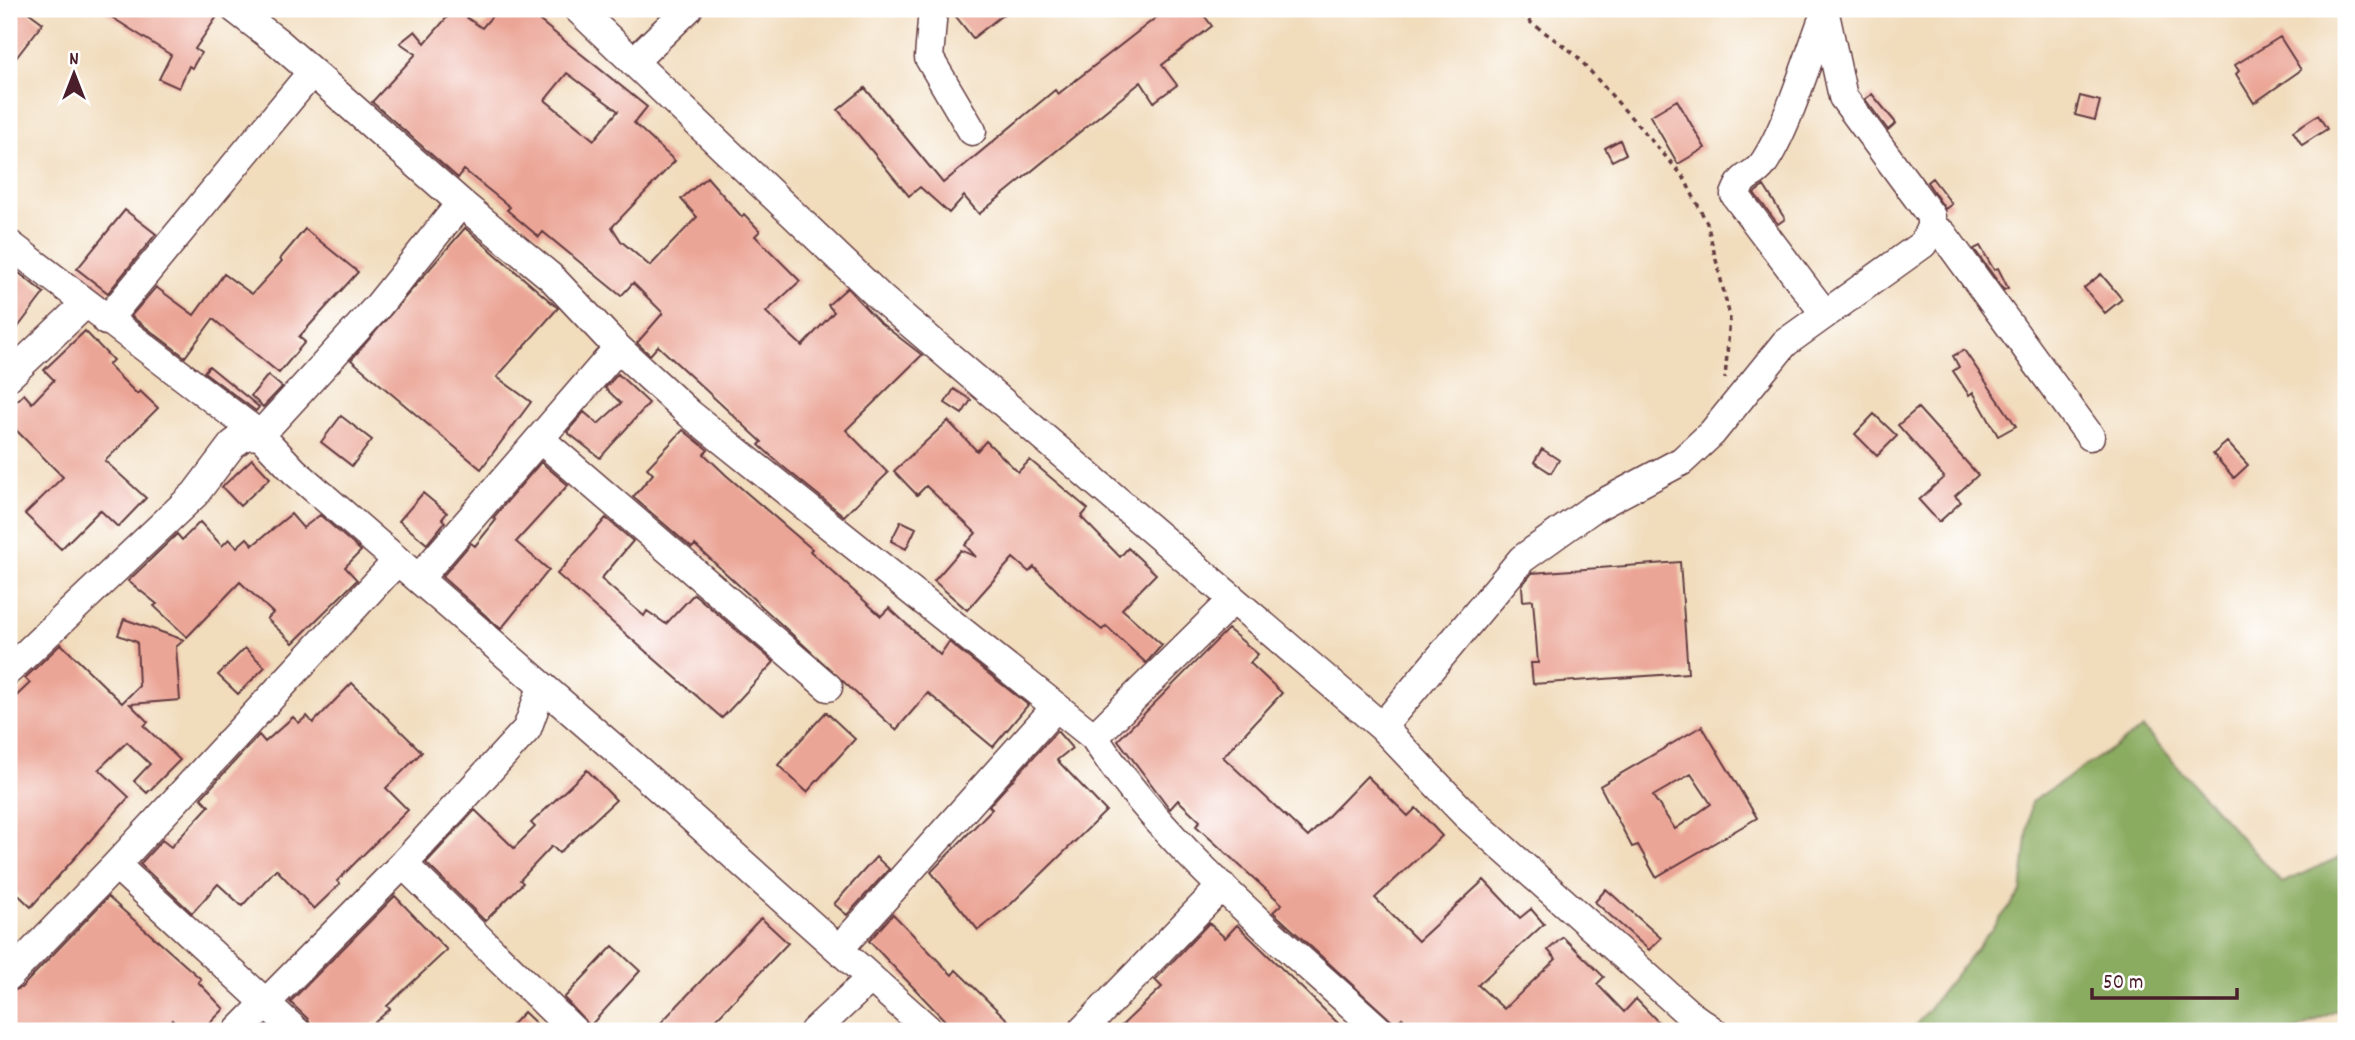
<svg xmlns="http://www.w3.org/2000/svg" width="2355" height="1040" viewBox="0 0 2355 1040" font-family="Dekko,sans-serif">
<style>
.forest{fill:#8aac60;stroke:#6a6646;stroke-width:2}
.building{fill:#eba596;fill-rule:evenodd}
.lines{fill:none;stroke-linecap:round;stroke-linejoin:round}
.minor-casing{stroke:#633b41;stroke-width:31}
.path{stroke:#633b41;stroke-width:3.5;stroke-dasharray:5 5;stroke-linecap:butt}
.minor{stroke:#fff;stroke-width:28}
</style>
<rect width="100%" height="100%" fill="#fff"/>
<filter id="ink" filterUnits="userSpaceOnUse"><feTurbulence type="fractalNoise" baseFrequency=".0143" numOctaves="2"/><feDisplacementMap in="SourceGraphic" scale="14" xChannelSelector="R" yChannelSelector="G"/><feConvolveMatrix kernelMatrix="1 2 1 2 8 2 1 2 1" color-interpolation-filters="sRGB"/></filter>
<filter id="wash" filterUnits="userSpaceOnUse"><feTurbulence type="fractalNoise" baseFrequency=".00686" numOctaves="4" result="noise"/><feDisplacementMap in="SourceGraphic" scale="28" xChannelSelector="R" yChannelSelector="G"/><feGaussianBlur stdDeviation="1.57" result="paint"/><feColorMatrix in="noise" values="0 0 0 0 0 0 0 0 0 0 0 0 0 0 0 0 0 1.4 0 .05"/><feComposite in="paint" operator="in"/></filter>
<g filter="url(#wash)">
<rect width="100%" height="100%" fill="#f1dcbc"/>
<path class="forest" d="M 2143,728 L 2282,883 L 2346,854 L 2346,1006 L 2294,1031 L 1911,1031 L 2021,892 L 2031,802 Z"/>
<g id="blocks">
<path class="building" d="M 9,9 L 24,9 L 43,23 L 9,67 Z
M 99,9 L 203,9 L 216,18 L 195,49 L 201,53 L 192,68 L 189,66 L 179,88 L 159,79 L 171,55 Z
M 454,9 L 482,28 L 498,9 L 525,9 L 647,107 L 634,123 L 675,161 L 612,227 L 621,241 L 650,266 L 697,217 L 681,199 L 707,177 L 742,217 L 744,214 L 760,231 L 755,236 L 800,281 L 766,312 L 802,346 L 834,312 L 828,305 L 847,288 L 878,321 L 922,355 L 846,430 L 888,473 L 844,516 L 781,465 L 759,445 L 762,442 L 658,346 L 650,355 L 637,343 L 663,313 L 633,283 L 621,296 L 543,232 L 539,237 L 507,210 L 510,207 L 464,170 L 458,178 L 372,102 L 416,54 L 400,43 L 415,31 L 425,43 ZM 567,73 L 618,111 L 594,140 L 545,100 Z
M 950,9 L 1010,9 L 973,38 Z
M 1167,9 L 1199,9 L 1212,26 L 1162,65 L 1177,85 L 1154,102 L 1141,82 L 979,214 L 964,196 L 949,213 L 920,187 L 909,196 L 838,110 L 865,88 L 943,183 L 1055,90 L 1058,94 Z
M 2280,37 L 2301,70 L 2254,103 L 2236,74 L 2239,71 L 2235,65 Z
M 1872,94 L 1896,123 L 1888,130 L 1865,99 Z
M 2080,96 L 2100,101 L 2095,120 L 2075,115 Z
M 1677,100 L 1705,148 L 1678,164 L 1650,116 Z
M 2318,115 L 2327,129 L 2302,145 L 2293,131 Z
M 1620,140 L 1626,154 L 1612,161 L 1605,148 Z
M 1932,178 L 1952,204 L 1945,209 L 1927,182 Z
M 1764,186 L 1785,219 L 1778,224 L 1754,193 Z
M 125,210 L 156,234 L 108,293 L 77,269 Z
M 465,228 L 558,308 L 497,377 L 531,402 L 481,469 L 351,360 Z
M 305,229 L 358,272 L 299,337 L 305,342 L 279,373 L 213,319 L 185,357 L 131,316 L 156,287 L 194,315 L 224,274 L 252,294 L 282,261 L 280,259 Z
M 1980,246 L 1994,270 L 1998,268 L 2008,288 L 2004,290 L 1974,249 Z
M 9,265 L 44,293 L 9,339 Z
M 2101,274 L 2122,299 L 2105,313 L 2084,288 Z
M 85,331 L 113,360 L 108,365 L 137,394 L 140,391 L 158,408 L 105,461 L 146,498 L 118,527 L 100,510 L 61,549 L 25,514 L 63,477 L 9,423 L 9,408 L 24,394 L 32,403 L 54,380 L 44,370 Z
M 1964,350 L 2016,426 L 1998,436 L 1973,392 L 1969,395 L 1953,371 L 1959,367 L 1953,356 Z
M 209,366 L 259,407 L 256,411 L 204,372 Z
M 618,374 L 649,403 L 600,458 L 567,432 L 584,412 L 598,424 L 621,403 L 605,388 Z
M 268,375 L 282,387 L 263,407 L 251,396 Z
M 954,389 L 971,400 L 962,414 L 945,403 Z
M 1918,408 L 1978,475 L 1955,496 L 1961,502 L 1939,522 L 1919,500 L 1944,477 L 1898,425 Z
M 1874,414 L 1897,436 L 1877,456 L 1855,434 Z
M 341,416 L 372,440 L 352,466 L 321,442 Z
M 948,421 L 977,451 L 986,441 L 1018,472 L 1030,460 L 1088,509 L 1081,517 L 1120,557 L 1128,548 L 1156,574 L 1122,609 L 1162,645 L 1146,663 L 1106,626 L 1102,630 L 1068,602 L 1034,567 L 1029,572 L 1013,558 L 967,610 L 934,581 L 961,550 L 976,557 L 965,545 L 976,533 L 926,486 L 917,495 L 894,471 Z
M 683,430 L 708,450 L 704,454 L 726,475 L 812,549 L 810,551 L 881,616 L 889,608 L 940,655 L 949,642 L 1028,705 L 993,747 L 928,693 L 896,730 L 695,545 L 692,548 L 633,497 L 653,474 L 647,468 Z
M 2227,442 L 2248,465 L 2234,478 L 2213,454 Z
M 1542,449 L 1559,460 L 1551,473 L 1534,462 Z
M 252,459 L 270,478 L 240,506 L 222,487 Z
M 541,462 L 568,485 L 516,542 L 549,570 L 501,629 L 442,577 L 471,543 L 475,546 L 496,520 L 493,518 Z
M 423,493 L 447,513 L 442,519 L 445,522 L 427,544 L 399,521 Z
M 291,514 L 303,528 L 320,515 L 361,551 L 345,567 L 357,580 L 293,643 L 267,619 L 273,613 L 240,582 L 187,637 L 154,606 L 157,604 L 128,581 L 177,534 L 182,540 L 200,522 L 222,546 L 229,539 L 237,547 L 247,538 L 253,545 Z
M 606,518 L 633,541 L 601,579 L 644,616 L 647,611 L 666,624 L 694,594 L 774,662 L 722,718 L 557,574 Z
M 901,521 L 916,528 L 906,549 L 891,541 Z
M 1680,562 L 1688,673 L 1533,684 L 1531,663 L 1538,663 L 1533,600 L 1523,601 L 1522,585 L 1532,573 Z
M 124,619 L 184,640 L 176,647 L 180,700 L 130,704 L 148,722 L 144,726 L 180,760 L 147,793 L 134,781 L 150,764 L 127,742 L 99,769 L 129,797 L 31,907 L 9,886 L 9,703 L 30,683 L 25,678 L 61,644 L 122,703 L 139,686 L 137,642 L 118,635 Z
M 1228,629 L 1258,654 L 1250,663 L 1282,693 L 1223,757 L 1308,837 L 1367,776 L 1408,816 L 1416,808 L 1442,836 L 1375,898 L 1418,941 L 1484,880 L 1520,918 L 1531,909 L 1544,924 L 1478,985 L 1504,1009 L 1556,959 L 1548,950 L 1563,937 L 1604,977 L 1597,984 L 1624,1012 L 1636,999 L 1667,1031 L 1414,1031 L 1402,1018 L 1395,1024 L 1273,912 L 1282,904 L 1196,826 L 1200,821 L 1178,800 L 1170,809 L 1118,740 Z
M 245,648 L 265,667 L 238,694 L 218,675 Z
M 352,683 L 422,752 L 386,788 L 408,810 L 337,881 L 340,884 L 314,909 L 276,869 L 242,906 L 218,884 L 192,913 L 140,864 L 162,840 L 171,847 L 209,806 L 201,798 L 259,735 L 265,742 L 293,717 L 299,723 L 307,716 L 313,723 Z
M 826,712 L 855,739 L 807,792 L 778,765 Z
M 1702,726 L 1757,818 L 1656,877 L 1638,845 L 1632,847 L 1600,786 ZM 1691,774 L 1711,804 L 1675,829 L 1653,796 Z
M 1057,731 L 1072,748 L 1057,760 L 1106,811 L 1011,904 L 978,930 L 931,872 L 992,809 L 989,806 Z
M 587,770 L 616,800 L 559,853 L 552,846 L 520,880 L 523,883 L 485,921 L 426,863 L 475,810 L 514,848 L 535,827 L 531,823 Z
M 876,857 L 889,869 L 847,915 L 834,904 Z
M 1606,889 L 1661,938 L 1649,950 L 1595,902 Z
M 395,896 L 447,950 L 387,1006 L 390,1009 L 365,1031 L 312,1031 L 308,1019 L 290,1002 Z
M 108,897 L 201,979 L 198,982 L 224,1009 L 202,1031 L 182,1031 L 172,1020 L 163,1031 L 16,1031 L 9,1023 L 9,992 L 21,988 Z
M 893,914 L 952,975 L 956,970 L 1019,1031 L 955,1031 L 869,941 Z
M 761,918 L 788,943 L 705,1031 L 653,1031 Z
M 1209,923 L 1225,938 L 1237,925 L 1346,1031 L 1116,1031 L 1162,987 L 1155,980 Z
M 613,946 L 640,971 L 590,1026 L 564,998 Z
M 524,1012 L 544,1031 L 506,1031 Z"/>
</g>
</g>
<g filter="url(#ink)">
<use href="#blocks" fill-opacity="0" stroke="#633b41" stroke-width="2"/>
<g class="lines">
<g class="minor-casing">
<path id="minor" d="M 235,9 L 278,42 L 461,203 L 552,278 L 618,348 L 690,414 L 1094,737 C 1166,849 1282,941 1380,1031
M 578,9 L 882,299 L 1382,727 L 1466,815 L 1688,1013 L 1713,1031
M 933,9 L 929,58 L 972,131
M 1824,16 C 1808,58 1787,129 1763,164 C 1752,179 1744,171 1735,195 L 1825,314
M 633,62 L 688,9
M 1931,227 L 1943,234 L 2090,436
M 9,244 L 260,435 L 294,471 L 616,750 L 930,1031
M 106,321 L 312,72
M 9,376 L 85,304
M 540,439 L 828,687
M 420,577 L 618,348
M 9,670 L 195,494 L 232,445 L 244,436 L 260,435 L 378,306 L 461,203
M 1382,727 L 1522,559 L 1592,509 L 1682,461 L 1712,433 L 1785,343 L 1923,244 L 1931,227 L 1931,216 L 1843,97 L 1824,9
M 1094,737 L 1233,600
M 403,864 L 574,1031
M 116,865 L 296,1031
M 840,948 L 1056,707
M 9,976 L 116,865 L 397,561
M 238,1031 L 403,864 L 527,729 L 542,687
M 814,1031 L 871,978
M 1082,1031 L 1222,886"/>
</g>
<path class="path" d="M 1512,9 L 1575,54 L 1683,176 L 1707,223 L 1730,317 L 1725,379"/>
<use href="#minor" class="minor"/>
</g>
</g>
<rect width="2355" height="1040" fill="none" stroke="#fff" stroke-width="35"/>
<g transform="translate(74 74)" stroke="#ffffff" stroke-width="5" paint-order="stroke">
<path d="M0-5L12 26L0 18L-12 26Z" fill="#4a1f2b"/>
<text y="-10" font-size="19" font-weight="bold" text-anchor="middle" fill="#4a1f2b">N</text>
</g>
<path d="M2092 988v10h145v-10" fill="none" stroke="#4a1f2b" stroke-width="3.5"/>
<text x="2103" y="988" font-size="21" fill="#4a1f2b" stroke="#ffffff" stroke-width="5" paint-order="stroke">50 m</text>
</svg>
